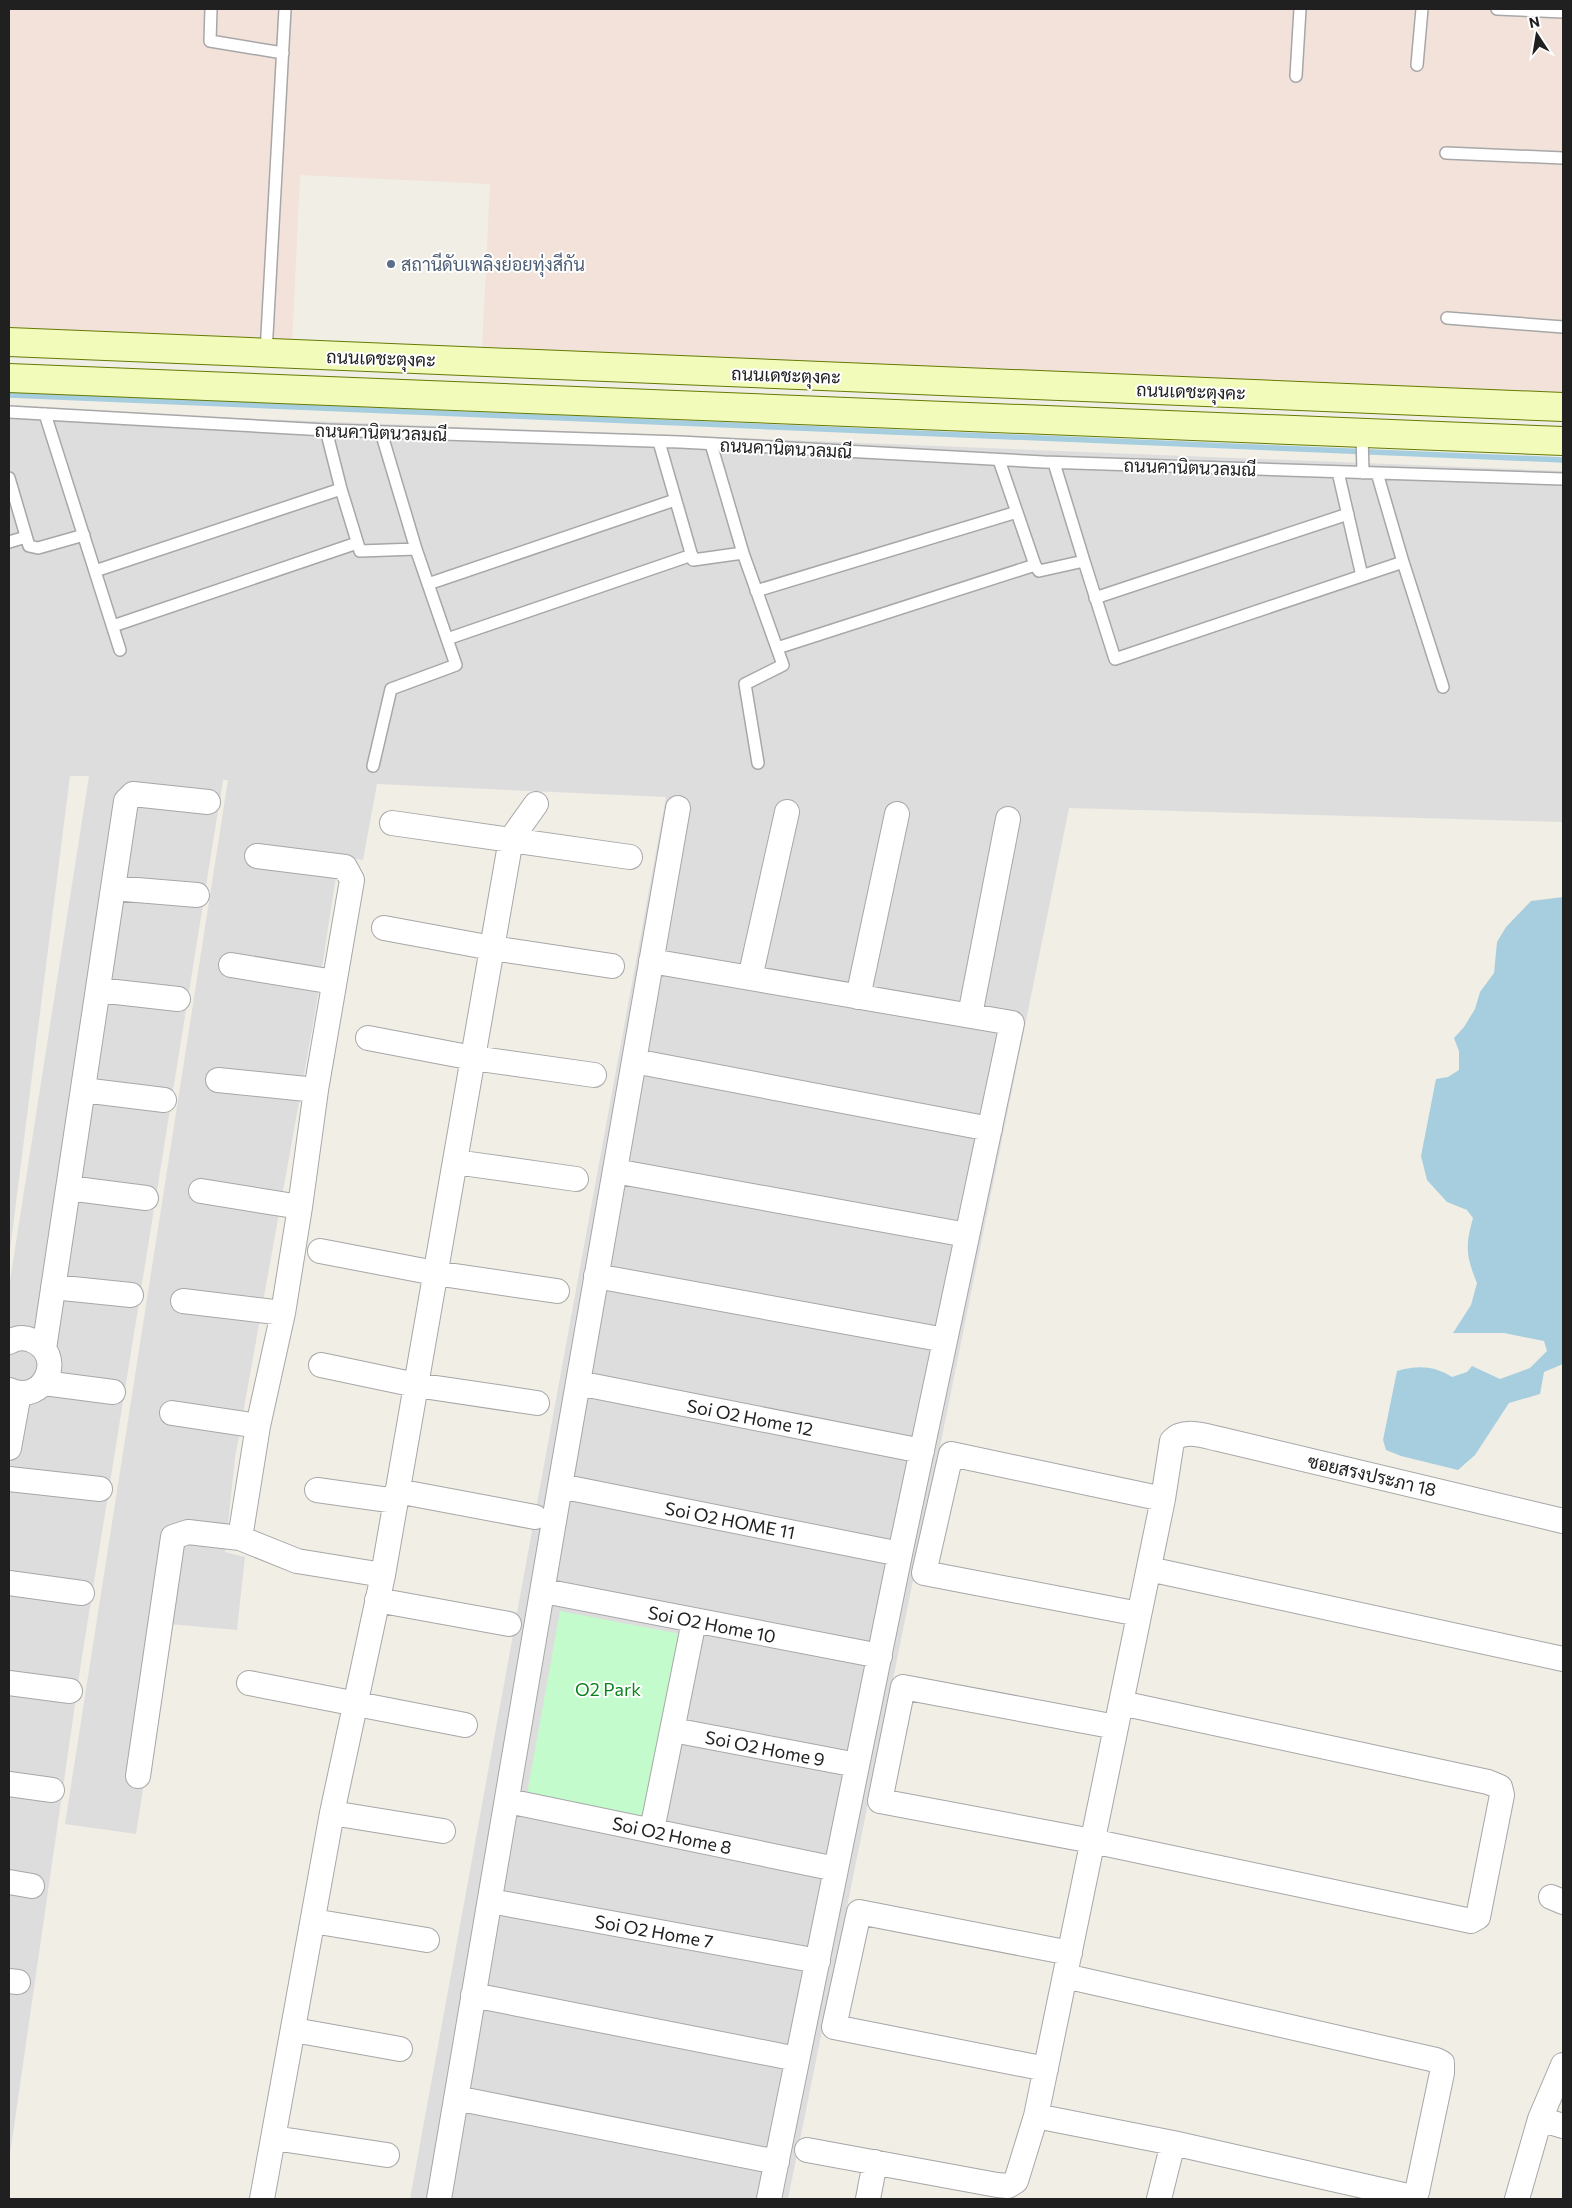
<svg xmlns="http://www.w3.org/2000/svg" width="1572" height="2208" viewBox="0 0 1572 2208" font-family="Commissioner,Sarabun,sans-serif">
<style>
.residential{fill:#dedddd}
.military{fill:#f2e2d9}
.park{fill:#c3fbcc}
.water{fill:#a6cedf}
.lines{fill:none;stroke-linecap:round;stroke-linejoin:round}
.stream{stroke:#a6cedf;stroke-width:5.5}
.lane-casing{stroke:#a7a7a7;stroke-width:14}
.street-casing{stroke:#a7a7a7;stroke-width:26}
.secondary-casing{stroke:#657b03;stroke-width:30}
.lane{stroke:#fff;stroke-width:11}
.street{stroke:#fff;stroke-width:24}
.secondary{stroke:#f3fbba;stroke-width:28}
.service-dot{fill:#5c6f8a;stroke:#fff;stroke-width:2}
.labels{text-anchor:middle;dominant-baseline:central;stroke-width:4;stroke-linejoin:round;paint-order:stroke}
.service-label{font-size:18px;fill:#4e5e75;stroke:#fff;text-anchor:start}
.street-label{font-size:18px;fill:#202020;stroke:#fff}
.park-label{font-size:18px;fill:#0a821c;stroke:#fff}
</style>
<rect width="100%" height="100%" fill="#f1eee6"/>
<path class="residential" d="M 9,409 L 1563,471 L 1563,822 L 1069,808 L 788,2199 L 410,2199 L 666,797 L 377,784 L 363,860 L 339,857 L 315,1013 L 235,1458 L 225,1552 L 245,1557 L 237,1630 L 169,1624 L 136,1834 L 65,1824 L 228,780 L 223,780 L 81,1663 L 9,2161 L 9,1287 L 89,776 L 70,776 L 9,1258 Z"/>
<path class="military" d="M 9,9 L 1563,9 L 1563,397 L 482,352 L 490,184 L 300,175 L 292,345 L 9,333 Z"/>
<path class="park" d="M 560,1611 L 681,1634 L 646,1818 L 527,1794 Z"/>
<path class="water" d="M 1563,897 L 1563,1364 L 1544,1372 L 1540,1394 L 1509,1403 L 1475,1455 L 1458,1470 L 1401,1456 L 1386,1450 L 1383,1440 L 1397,1371 C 1418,1365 1434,1366 1452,1377 L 1467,1372 L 1472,1366 L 1500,1379 L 1530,1368 L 1547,1351 L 1544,1341 L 1504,1333 L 1453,1333 L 1471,1305 L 1477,1283 C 1466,1256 1465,1247 1473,1218 L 1467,1210 L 1447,1202 L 1427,1180 L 1421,1156 L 1436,1079 L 1448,1077 L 1459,1070 L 1459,1051 L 1454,1038 L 1464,1027 L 1475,1009 L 1480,992 L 1494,973 L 1497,942 L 1506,927 L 1531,901 Z"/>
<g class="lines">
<path class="stream" d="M 9,395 L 1563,460"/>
<g class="lane-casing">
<path id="lane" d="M 211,9 L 210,41 L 283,53
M 1497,9 L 1563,12
M 1417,65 L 1422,9
M 1296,76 L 1300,9
M 1446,153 L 1563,158
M 1447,318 L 1563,327
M 266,353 L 285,9
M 9,412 L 326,430 L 680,442 L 1044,462 L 1563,479
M 45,414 L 120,650
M 326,430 L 341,489 L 360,551 L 416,549 L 456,665 L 391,689 L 373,766
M 381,432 L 416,549
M 1362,433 L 1363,473
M 659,442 L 693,560 L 743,553 L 783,665 L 745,684 L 758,763
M 711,444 L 743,553
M 999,460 L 1035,565 L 1039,571 L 1084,561 L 1054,463
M 1338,472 L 1362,576
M 1377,473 L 1403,562
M 9,478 L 29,546 L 38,548 L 84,535
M 9,542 L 26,537
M 1084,561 L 1115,659 L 1403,562 L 1443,687
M 95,571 L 341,489
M 428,584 L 675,500
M 756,591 L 1017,512
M 1095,598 L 1348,514
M 113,626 L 357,543
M 447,639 L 692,555
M 777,648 L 1035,565"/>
</g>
<g class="street-casing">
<path id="street" d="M 392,823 L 630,857
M 113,888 L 197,895
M 384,928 L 492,948 L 612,966
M 651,961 L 1012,1023 L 900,1554 L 769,2199
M 231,965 L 334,982
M 750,978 L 787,812
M 98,990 L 178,999
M 858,997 L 897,814
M 970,1015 L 1008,819
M 368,1038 L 473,1058 L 594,1075
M 634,1061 L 990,1129
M 218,1080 L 316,1090
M 83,1090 L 164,1100
M 455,1162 L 576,1179
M 615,1171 L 967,1235
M 68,1188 L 146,1198
M 201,1191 L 300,1207
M 320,1251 L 435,1273 L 557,1291
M 596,1276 L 945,1340
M 53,1287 L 131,1295
M 183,1301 L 283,1313
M 9,1342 C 16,1338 24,1337 31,1340 C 67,1354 45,1406 9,1390
M 44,1349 L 126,801 L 133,794 L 208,802
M 321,1365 L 416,1385 L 537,1403
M 44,1383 L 113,1392
M 578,1383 L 922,1451
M 172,1413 L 258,1426
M 9,1448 L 19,1393
M 9,1479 L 100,1489
M 560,1486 L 900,1554
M 317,1490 L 396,1501
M 397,1491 L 535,1517
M 240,1538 L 258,1426 L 283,1313 L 300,1207 L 316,1090 L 352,880 L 345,867 L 257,856
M 1149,1569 L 1563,1659
M 9,1583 L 82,1593
M 544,1591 L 880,1656
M 377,1600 L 509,1624
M 1139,1614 L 924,1573 L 951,1454 L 1163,1499
M 9,1683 L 70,1691
M 249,1683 L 465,1725
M 1116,1727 L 903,1687 L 880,1801 L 1092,1841 L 1471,1921 L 1478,1917 L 1502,1795 L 1500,1787 L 1488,1782 L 1121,1703
M 673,1730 L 857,1765
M 138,1776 L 173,1537 L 188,1532 L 240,1538 L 297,1561 L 383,1575
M 9,1784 L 52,1790
M 508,1801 L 836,1869
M 332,1813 L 443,1831
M 652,1830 L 694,1621
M 9,1882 L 32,1886
M 1551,1897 L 1563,1902
M 490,1901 L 818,1961
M 313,1921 L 427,1940
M 9,1981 L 18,1982
M 473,1995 L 797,2059
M 294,2030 L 400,2049
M 1046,2069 L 834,2027 L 859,1912 L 1070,1953
M 456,2098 L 777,2162
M 1036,2116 L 1173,2143 L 1412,2197 L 1417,2192 L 1442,2073 L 1442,2063 L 1436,2060 L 1065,1976
M 1540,2119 L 1563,2126
M 274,2138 L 387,2155
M 807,2150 L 997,2185 L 1008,2186 L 1016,2181 L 1036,2116 L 1163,1499 L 1172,1441 C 1184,1428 1204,1436 1219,1439 L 1563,1521
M 262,2199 L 332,1813 L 383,1575 L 511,839 L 536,804
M 439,2199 L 560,1486 L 678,808
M 868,2199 L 875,2162
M 1159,2199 L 1173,2143
M 1517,2199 L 1540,2119 L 1563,2065"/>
</g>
<g class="secondary-casing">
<path id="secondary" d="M 9,342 L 1563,407
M 9,378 L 1563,441"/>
</g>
<use href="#lane" class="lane"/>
<use href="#street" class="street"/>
<use href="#secondary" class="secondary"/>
</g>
<circle class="service-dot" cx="391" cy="264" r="5"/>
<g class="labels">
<g class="service-label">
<text x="401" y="264">สถานีดับเพลิงย่อยทุ่งสีกัน</text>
</g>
<g class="street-label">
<text transform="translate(381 358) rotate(2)">ถนนเดชะตุงคะ</text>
<text transform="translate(786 375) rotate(2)">ถนนเดชะตุงคะ</text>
<text transform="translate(1191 391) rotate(2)">ถนนเดชะตุงคะ</text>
<text transform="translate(381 432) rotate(2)">ถนนคานิตนวลมณี</text>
<text transform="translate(786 448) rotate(3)">ถนนคานิตนวลมณี</text>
<text transform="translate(1190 467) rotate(2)">ถนนคานิตนวลมณี</text>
<text transform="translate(750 1417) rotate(11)">Soi O2 Home 12</text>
<text transform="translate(1372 1475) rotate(13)">ซอยสรงประภา 18</text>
<text transform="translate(730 1520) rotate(11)">Soi O2 HOME 11</text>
<text transform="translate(712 1624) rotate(11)">Soi O2 Home 10</text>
<text transform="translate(765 1748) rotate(11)">Soi O2 Home 9</text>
<text transform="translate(672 1835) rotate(12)">Soi O2 Home 8</text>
<text transform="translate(654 1931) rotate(10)">Soi O2 Home 7</text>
</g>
<g class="park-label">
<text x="608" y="1689">O2 Park</text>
</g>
</g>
<rect width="1572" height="2208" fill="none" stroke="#202020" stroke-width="20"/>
<g transform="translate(1537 35) rotate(348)" stroke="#ffffff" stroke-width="4" paint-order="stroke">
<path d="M0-4L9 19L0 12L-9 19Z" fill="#202020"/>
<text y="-8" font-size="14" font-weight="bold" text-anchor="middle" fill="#202020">N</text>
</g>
</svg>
